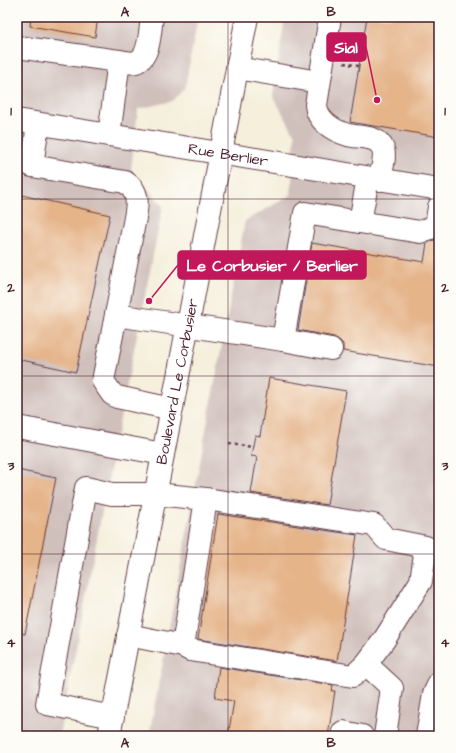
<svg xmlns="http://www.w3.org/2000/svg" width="456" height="753" viewBox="0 0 456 753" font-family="'Architects Daughter',sans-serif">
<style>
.industrial{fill:#d0c0bc}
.building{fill:#e5b489}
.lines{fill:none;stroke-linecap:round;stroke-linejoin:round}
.minor-casing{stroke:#643e46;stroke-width:24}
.path{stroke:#643e46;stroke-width:2.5;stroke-dasharray:3 3;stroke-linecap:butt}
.minor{stroke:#fff;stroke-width:22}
.grid{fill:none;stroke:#4a1f2b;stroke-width:1;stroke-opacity:0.55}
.labels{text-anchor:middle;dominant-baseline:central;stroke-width:4;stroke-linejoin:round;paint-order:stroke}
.street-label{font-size:15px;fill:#4a1f2b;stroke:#fdfcf7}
.leader{fill:none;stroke:#c2185b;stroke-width:1.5}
.callout-dot{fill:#c2185b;stroke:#fdfcf7;stroke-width:1.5}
.callout{fill:#c2185b;stroke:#c2185b;stroke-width:1.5}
.callout-label{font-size:16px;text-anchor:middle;font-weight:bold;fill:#fff}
.neatline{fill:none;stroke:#4a1f2b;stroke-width:1.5}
.grid-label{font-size:13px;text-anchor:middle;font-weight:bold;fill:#4a1f2b}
</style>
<rect width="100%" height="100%" fill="#fdfcf7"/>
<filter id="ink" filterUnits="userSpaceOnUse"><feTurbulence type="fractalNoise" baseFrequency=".025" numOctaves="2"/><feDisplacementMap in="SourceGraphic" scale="8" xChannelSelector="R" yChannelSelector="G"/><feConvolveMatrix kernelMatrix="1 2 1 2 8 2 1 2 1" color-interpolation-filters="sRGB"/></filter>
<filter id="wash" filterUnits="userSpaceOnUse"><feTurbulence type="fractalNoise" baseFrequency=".012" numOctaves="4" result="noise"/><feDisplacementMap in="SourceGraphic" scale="16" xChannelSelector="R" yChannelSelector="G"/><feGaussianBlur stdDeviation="0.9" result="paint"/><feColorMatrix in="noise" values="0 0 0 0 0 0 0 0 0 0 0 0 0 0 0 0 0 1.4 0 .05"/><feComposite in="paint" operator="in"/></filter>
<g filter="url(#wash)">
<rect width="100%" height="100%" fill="#f5efdc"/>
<path class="industrial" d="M 17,17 L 198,17 L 185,87 L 173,101 L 138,109 L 131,170 L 163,206 L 116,439 L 59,736 L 17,736 Z
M 285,17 L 439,17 L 439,736 L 149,736 L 245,221 L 291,195 L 295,135 L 273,96 Z"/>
<g id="blocks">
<path class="building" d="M 31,17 L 98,17 L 95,37 L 30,26 Z
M 367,17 L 439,17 L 439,137 L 350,122 Z
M 17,194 L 110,215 L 76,372 L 17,359 Z
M 439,238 L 439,367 L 343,351 L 343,344 L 339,340 L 334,337 L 298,330 L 312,243 L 424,262 L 427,243 Z
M 269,378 L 346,391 L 327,505 L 251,493 L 257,457 L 251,456 L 255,435 L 260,436 Z
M 17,470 L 56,478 L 25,634 L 17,633 Z
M 218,514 L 357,535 L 337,661 L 198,639 Z
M 219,667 L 333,685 L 332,691 L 335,691 L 328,736 L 228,736 L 234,701 L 215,698 Z"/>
</g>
</g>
<g filter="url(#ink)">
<use href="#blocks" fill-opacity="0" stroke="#643e46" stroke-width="1"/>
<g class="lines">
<g class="minor-casing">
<g id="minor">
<path d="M 330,17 L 316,105 C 317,121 334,131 348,135 C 360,138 378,135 383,149 C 386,158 381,171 380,180"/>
<path d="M 17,47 L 119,61 L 109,135"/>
<path d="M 119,61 C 125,62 133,64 138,61 C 150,55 150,29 152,17"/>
<path d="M 237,68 L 319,82"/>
<path id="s1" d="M 17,120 L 439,189"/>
<path d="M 38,124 L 32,166 L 125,182 C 141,192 137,207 134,223 L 103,381 L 112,394 L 117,397 L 172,409"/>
<path d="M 360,222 L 368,178"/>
<path d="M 116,315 L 283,340 L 305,213 L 420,232 L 436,226 L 439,207"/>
<path d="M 283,340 L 331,349"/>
<path d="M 17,427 L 163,454"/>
<path d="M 206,499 L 374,525 L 386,539 L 426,547 L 421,581 L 384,640 L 366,664 L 392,688 L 385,736"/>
<path d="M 183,646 L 190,650 L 353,676 L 366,664"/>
<path d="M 113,717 L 47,704 L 86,488 L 112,494 L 155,494 L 206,499 L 183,646 L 128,635"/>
<path id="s2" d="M 109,736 L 247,17"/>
<path d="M 342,736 L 343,732 L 362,736"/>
<path d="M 427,736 L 434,694 L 439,683"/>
</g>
</g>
<path class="path" d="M 355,17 L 367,19
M 344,63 L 359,66
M 229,444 L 253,447"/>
<use href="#minor" class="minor"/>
</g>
</g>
<path class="grid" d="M 228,17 L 228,736M 17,199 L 439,199M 17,376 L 439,376M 17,554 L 439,554"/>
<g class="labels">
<g class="street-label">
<text stroke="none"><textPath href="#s1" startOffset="214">Rue Berlier</textPath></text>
<text stroke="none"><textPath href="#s2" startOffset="361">Boulevard Le Corbusier</textPath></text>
</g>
</g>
<path class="leader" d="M377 100L366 47M149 301L178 265"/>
<g class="callout-dot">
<circle cx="377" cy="100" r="4"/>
<circle cx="149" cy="301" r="4"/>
</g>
<g class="callout">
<rect x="327" y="33" width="39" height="28" rx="4"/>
<rect x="178" y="251" width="188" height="28" rx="4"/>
</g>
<g class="callout-label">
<text x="346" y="53">Sial</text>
<text x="272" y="271">Le Corbusier / Berlier</text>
</g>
<rect width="456" height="753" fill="none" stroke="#fdfcf7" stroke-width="44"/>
<rect x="22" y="22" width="412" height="709" class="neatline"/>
<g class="grid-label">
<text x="125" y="16">A</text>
<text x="331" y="16">B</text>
<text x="11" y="115">1</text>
<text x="445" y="115">1</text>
<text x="11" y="292">2</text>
<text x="445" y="292">2</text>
<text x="11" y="470">3</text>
<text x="445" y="470">3</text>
<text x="11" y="647">4</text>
<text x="445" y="647">4</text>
<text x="125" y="747">A</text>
<text x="331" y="747">B</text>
</g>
</svg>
